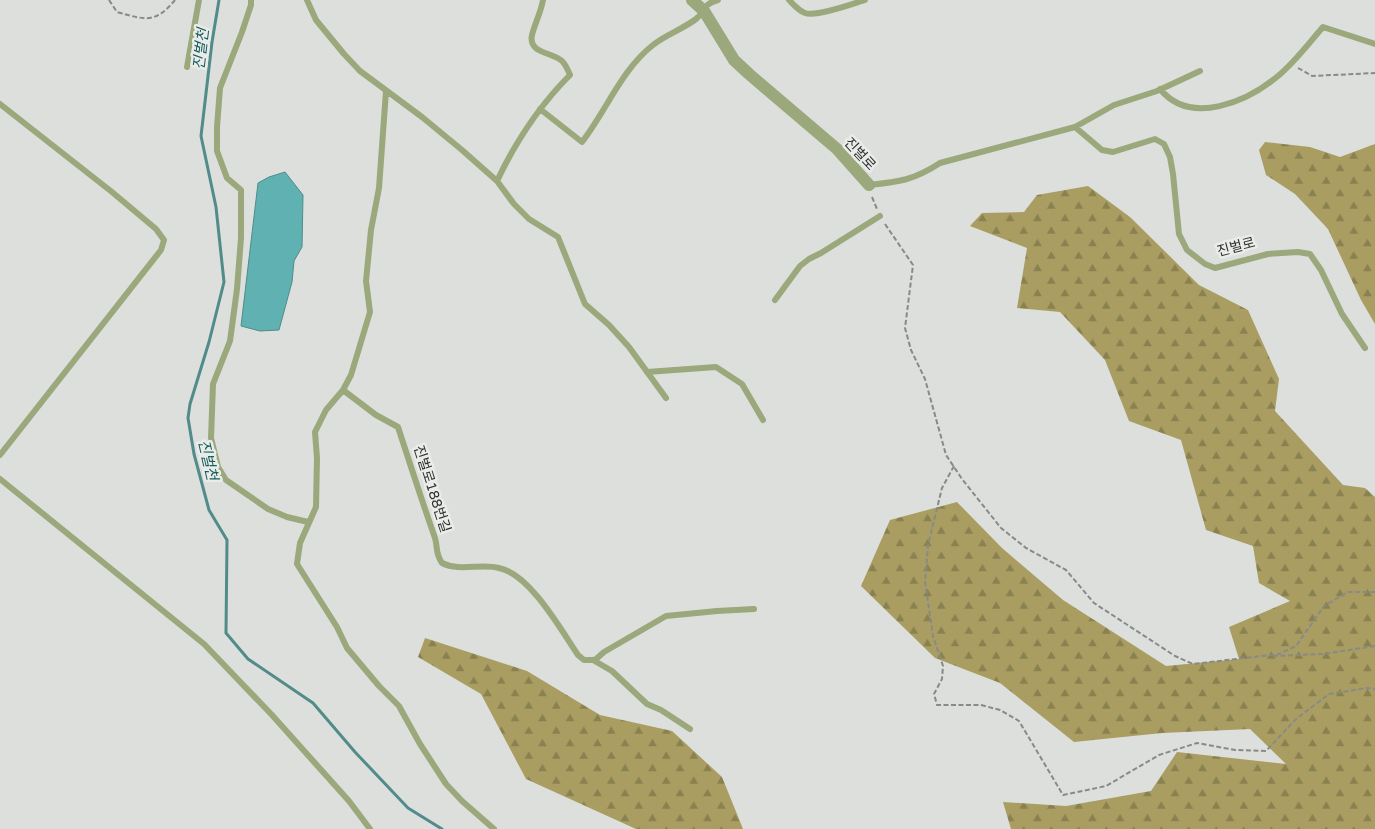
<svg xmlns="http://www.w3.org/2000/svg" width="1375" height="829" viewBox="0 0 1375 829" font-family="'Varela Round','Noto Sans KR',sans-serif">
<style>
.forest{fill:url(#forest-firs)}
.water{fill:#5fb2b1;stroke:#518b8a}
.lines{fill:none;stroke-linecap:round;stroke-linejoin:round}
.stream{stroke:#518b8a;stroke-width:3}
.path{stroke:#888a88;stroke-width:2;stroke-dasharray:5 2.5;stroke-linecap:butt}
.service{stroke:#9aa87c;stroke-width:6}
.minor{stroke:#9aa87c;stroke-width:12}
.labels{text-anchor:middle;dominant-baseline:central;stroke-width:5;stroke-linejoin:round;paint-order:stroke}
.street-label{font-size:14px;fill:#2f312f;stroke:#e9ece9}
.water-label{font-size:15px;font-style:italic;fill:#185e5e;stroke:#e9ece9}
</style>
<defs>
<pattern id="forest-firs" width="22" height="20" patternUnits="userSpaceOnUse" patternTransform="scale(1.25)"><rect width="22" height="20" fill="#a99d61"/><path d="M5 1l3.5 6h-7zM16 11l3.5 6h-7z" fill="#8a8150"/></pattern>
</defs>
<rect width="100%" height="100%" fill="#dcdfdc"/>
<path class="forest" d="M 1265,142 L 1310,147 L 1340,157 L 1375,144 L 1375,324 L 1361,300 L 1328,229 L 1295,194 L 1266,175 L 1259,150 Z
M 1088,186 L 1130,217 L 1199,285 L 1248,310 L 1279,379 L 1275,411 L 1343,485 L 1365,488 L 1375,497 L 1375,829 L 1011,829 L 1003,802 L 1066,806 L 1151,791 L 1177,752 L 1286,764 L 1250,729 L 1162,733 L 1074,742 L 1000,683 L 935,658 L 861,586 L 890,520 L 957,502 L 1002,548 L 1063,600 L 1166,666 L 1239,659 L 1229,627 L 1290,601 L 1259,583 L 1253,546 L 1206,530 L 1181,440 L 1129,421 L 1105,360 L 1060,312 L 1017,308 L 1027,248 L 970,226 L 982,213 L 1024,212 L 1037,195 Z
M 425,638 L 527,671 L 600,715 L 672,731 L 722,777 L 743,829 L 636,829 L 526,779 L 481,694 L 418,657 Z"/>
<path class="water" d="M 285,172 L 303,195 L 302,247 L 294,261 L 292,282 L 279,330 L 260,331 L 241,326 L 258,183 L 269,177 Z"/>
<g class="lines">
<path class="stream" d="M 219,0 L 212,42 L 201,136 L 216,207 L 224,282 L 209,342 L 190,404 L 188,418 L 194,454 L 209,510 L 227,540 L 226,633 L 248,659 L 313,703 L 355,752 L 408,808 L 442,829"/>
<path class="path" d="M 109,0 L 117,12 C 146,20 155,24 175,0
M 1298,68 L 1312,76 L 1375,73
M 872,197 L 877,209
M 885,224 L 913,265 L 905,328 L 911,350 L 925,379 L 946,455 L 962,479 L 1001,528 L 1026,548 L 1066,570 L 1094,603 L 1175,656 L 1193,664 L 1279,654 L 1296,646 L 1324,606 L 1348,592 L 1375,592
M 954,466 L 942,488 L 928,545 L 925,582 L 933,636 L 943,666 L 942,679 L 934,694 L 937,705 L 981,705 L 1000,710 L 1019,721 L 1063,795 L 1106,786 L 1159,755 L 1197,743 L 1235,750 L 1266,751 L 1296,719 L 1329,694 L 1367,688 L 1375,689
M 1273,656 L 1323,654 L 1375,646"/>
<path class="service" d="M 251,0 L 251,5 L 242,32 L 220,88 L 217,127 L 217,151 L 227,178 L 241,190 L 241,238 L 237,289 L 230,341 L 213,384 L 211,438 L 218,467 L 226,480 L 268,509 L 287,517 L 308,522
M 307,0 L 316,20 L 344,54 L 360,71 L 422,117 L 462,150 L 497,181 L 514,204 L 529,219 L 558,237 L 585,304 L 609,325 L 629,347 L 666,398
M 789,0 C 793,4 799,11 805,13 C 817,17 852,4 865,0
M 187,67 L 199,0
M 1160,89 C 1191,127 1248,101 1278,76 C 1295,62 1309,43 1323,27 L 1375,44
M 386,91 L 379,188 L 371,230 L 366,281 L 370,312 L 351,375 L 343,390 L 326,410 L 315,432 L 317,458 L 316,507 L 300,543 L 297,564 L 337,627 L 347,648 L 379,686 L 399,706 L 420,744 L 446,784 L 462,801 L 494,829
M 0,104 L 112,192 L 156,229 L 164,240 L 161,250 L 0,455
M 540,109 L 582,142 C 606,111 622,69 653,45 C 665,35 683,29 696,19 C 706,11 701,5 718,0
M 1075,127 L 1102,150 L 1113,152 L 1155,139 L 1164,144 L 1170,157 L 1173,174 L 1179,234 L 1187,250 L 1205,264 L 1215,268 L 1268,254 L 1298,252 L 1310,254 L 1321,270 L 1342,314 L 1365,348
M 497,181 C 516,141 539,106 570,75 C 568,70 566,65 562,61 C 553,52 528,54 532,35 C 535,23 541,12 543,0
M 869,185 C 899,182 914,180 940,163 L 1075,127 L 1114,105 L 1157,91 L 1200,71
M 775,300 L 800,266 L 809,259 L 821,253 L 880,216
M 647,372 L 716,367 L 742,384 L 763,420
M 343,390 L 376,415 L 398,427 C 410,464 422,501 435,538 C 438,548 435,553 442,563 C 460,572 481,563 499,568 C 530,574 561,630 578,655 L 584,660 L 595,660 L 604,652 L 666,616 L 717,611 L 754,609
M 0,479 L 204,644 L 272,715 L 349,801 L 370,829
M 593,660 L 612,671 L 647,704 L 661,710 L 690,729"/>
<path class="minor" d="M 692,0 L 704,11 L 734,60 L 749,74 L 837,149 L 869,185"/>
</g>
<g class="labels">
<g class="street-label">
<text transform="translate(860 154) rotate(47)">진벌로</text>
<text transform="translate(1236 247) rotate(-15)">진벌로</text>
<text transform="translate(432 489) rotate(72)">진벌로188번길</text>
</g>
<g class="water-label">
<text transform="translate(201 49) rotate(-83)">진벌천</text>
<text transform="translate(208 460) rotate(77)">진벌천</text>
</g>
</g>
</svg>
